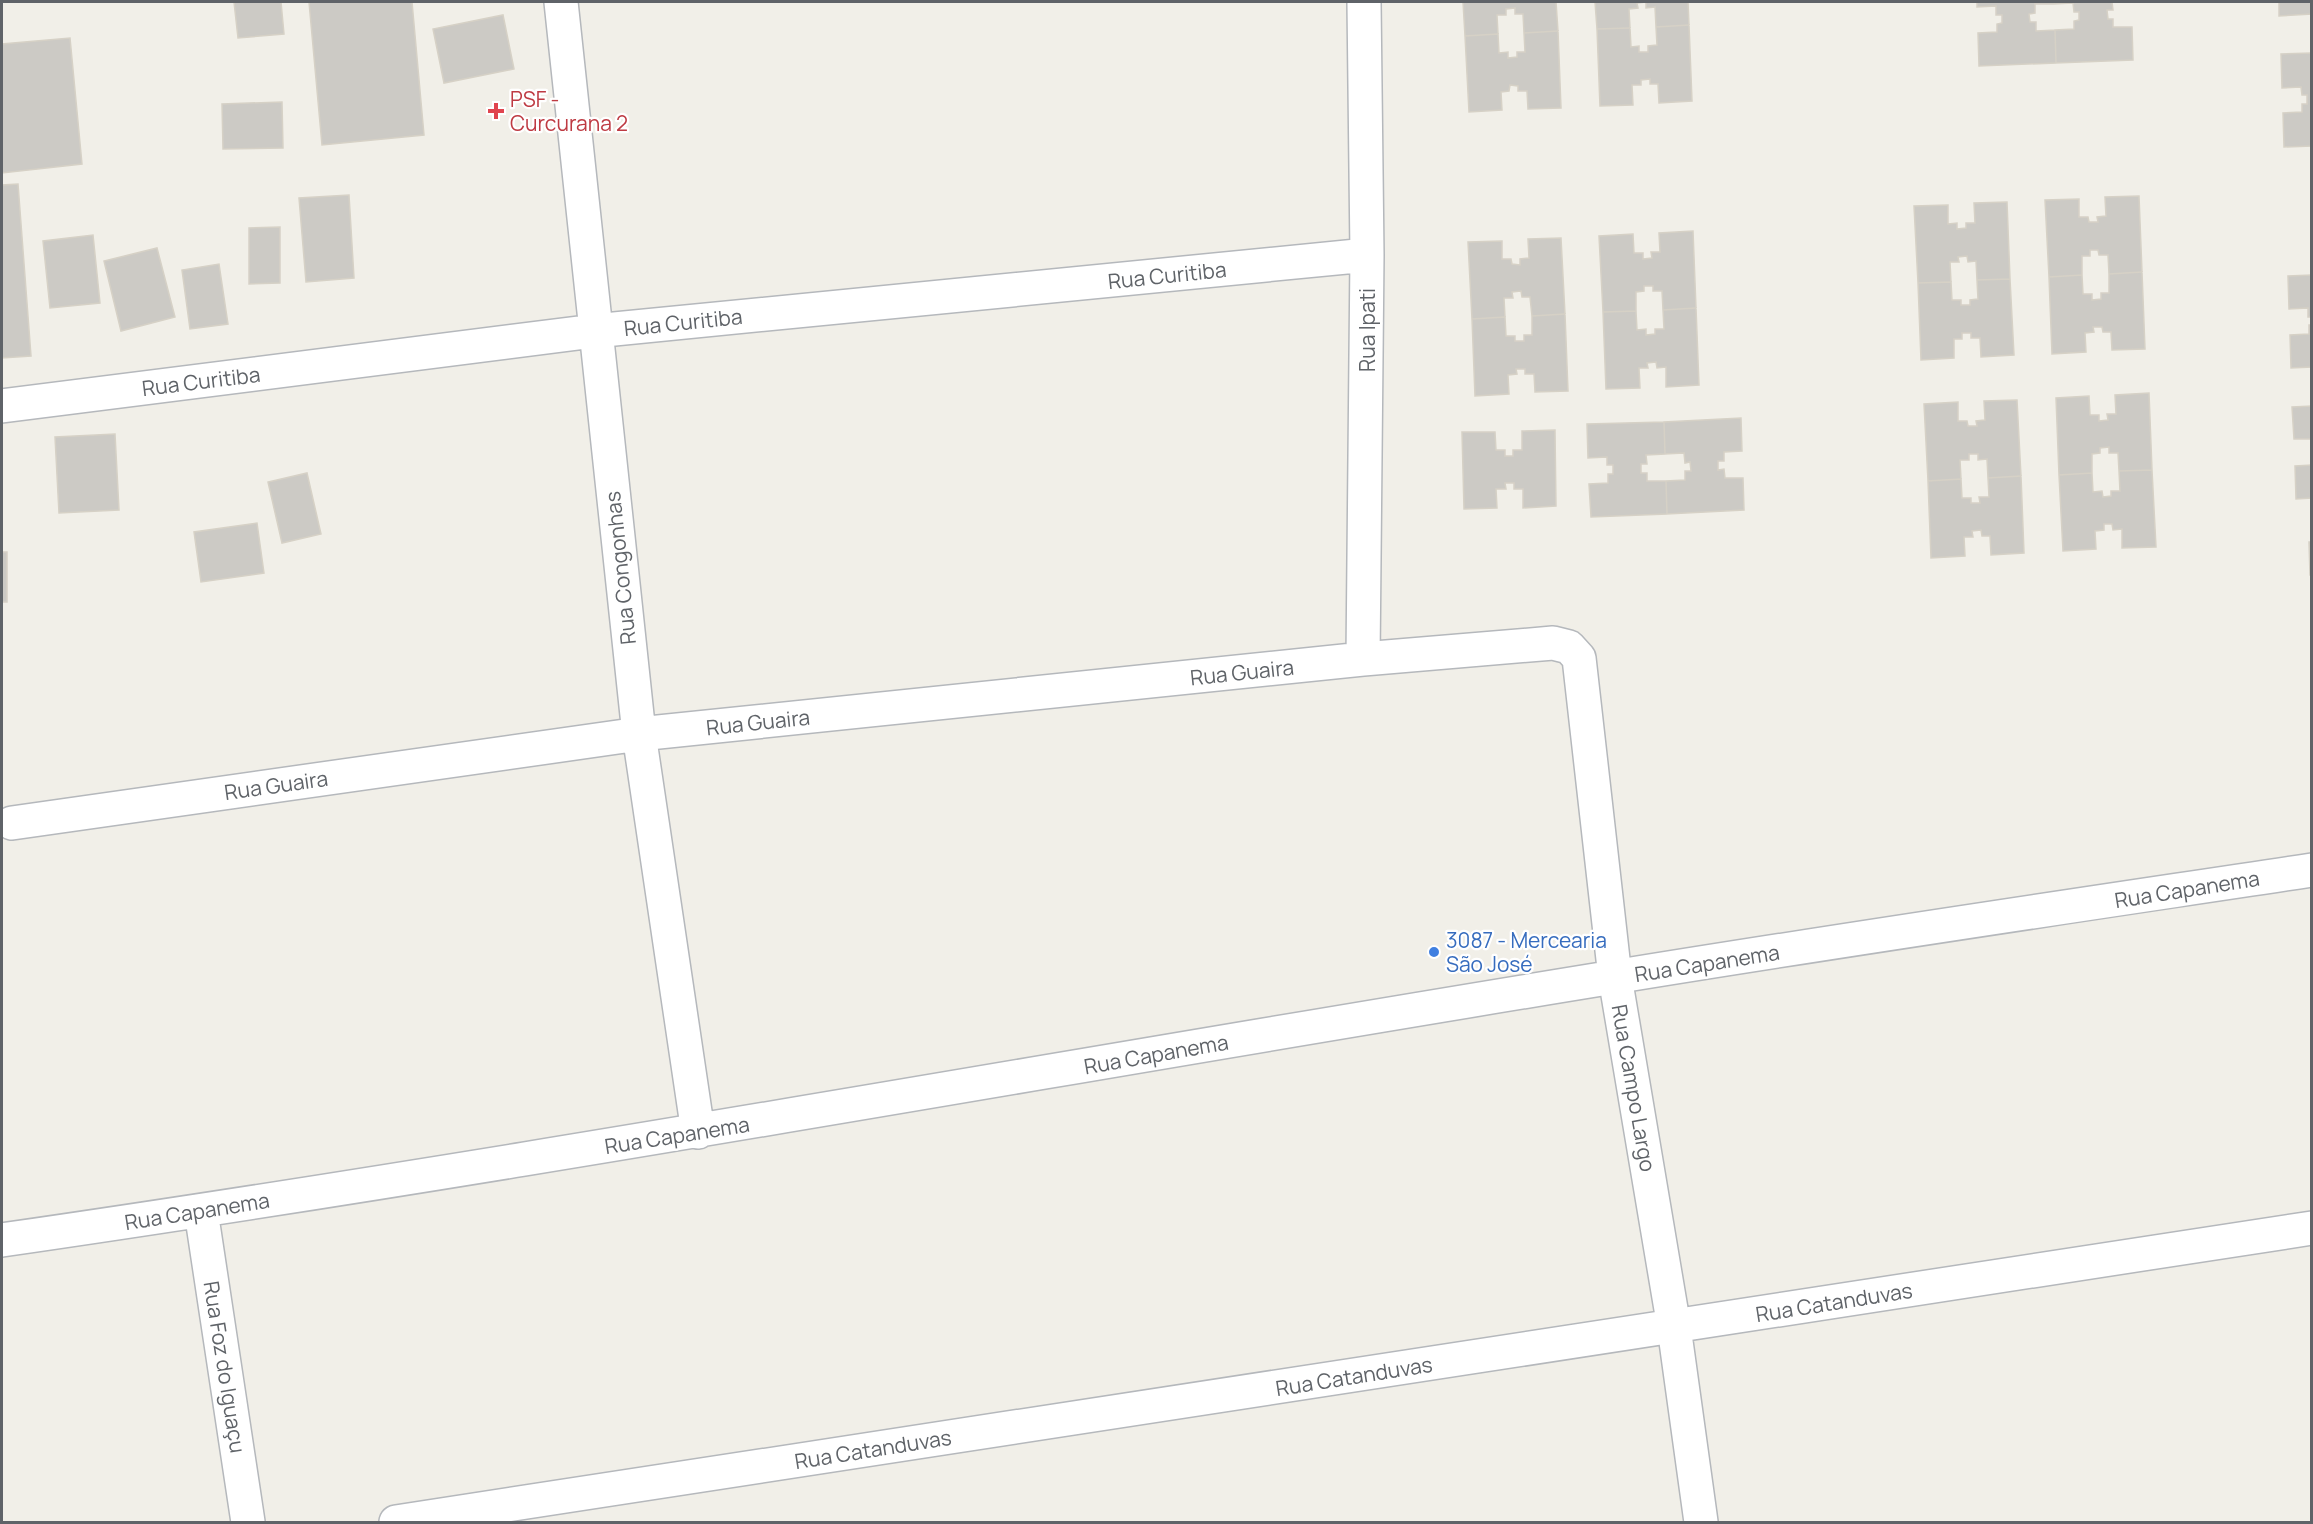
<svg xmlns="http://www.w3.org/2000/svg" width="2313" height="1524" viewBox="0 0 2313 1524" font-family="Manrope,sans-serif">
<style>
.building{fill:#cccac5;stroke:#d6d1c6;stroke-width:1.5}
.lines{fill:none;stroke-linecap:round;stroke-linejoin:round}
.minor-casing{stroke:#b5b8bc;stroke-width:36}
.minor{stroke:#fff;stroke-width:33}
.health-dot{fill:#e0444e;stroke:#fff;stroke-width:2}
.shop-dot{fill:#3f7fe0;stroke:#fff;stroke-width:2}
.labels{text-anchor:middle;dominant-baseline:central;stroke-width:4.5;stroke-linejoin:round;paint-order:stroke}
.health-label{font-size:21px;fill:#be3a42;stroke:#fff;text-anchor:start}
.street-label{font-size:21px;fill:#5f6368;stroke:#fff}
.shop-label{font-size:21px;fill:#366cbe;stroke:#fff;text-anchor:start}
</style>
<rect width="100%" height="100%" fill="#f1efe8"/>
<path class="building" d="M 234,2 L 281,2 L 284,34 L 238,38 Z
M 309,2 L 412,2 L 424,135 L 322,145 Z
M 1463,2 L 1556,2 L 1558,31 L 1524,33 L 1523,14 L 1515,14 L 1515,8 L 1506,9 L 1506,15 L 1497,15 L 1498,34 L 1465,36 Z
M 1595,2 L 1688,2 L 1689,25 L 1656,27 L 1655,7 L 1646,8 L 1646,2 L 1637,3 L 1638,8 L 1629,9 L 1630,28 L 1597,29 Z
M 1977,2 L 2054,2 L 2054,4 L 2035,4 L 2035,13 L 2029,14 L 2030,22 L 2036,22 L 2036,31 L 2055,30 L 2056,63 L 1979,66 L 1978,33 L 1997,32 L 1997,24 L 2002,23 L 2002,15 L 1996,15 L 1996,6 L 1977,7 Z
M 2054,2 L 2117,2 L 2112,2 L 2113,10 L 2107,10 L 2108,19 L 2113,19 L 2113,27 L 2132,27 L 2133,60 L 2056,63 L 2055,30 L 2074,29 L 2074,21 L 2079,20 L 2079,12 L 2074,12 L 2073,3 L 2054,4 Z
M 2279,2 L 2312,2 L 2312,14 L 2279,16 Z
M 503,15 L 514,69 L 444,83 L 433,29 Z
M 1689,25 L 1692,101 L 1659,103 L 1658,84 L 1650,84 L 1650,79 L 1641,80 L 1641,85 L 1632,85 L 1633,105 L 1600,106 L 1597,29 L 1630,28 L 1631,47 L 1639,46 L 1639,52 L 1648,52 L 1648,46 L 1657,45 L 1656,27 Z
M 1558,31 L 1561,108 L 1528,109 L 1527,91 L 1518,91 L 1518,86 L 1510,85 L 1509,91 L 1501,92 L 1502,110 L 1469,112 L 1465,36 L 1498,34 L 1499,53 L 1508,52 L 1508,58 L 1517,57 L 1517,52 L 1525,52 L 1524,33 Z
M 70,38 L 82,164 L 2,173 L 2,44 Z
M 2312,53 L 2312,146 L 2284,147 L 2283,113 L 2302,112 L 2302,104 L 2307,104 L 2307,95 L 2302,95 L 2301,87 L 2282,88 L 2281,54 Z
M 282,102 L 283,148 L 223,149 L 222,104 Z
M 18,184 L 31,356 L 2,358 L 2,185 Z
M 349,195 L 354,278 L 306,282 L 299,198 Z
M 2139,196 L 2142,272 L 2109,274 L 2108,255 L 2099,255 L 2098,250 L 2090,250 L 2090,256 L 2082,256 L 2082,275 L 2049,277 L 2045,200 L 2079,199 L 2079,217 L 2088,217 L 2089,222 L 2098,222 L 2097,217 L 2106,216 L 2105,197 Z
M 2007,202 L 2010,279 L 1977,280 L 1976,261 L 1968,262 L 1967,256 L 1958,257 L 1959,262 L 1950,262 L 1951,282 L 1918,283 L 1914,206 L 1948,205 L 1948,224 L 1957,223 L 1957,229 L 1966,228 L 1966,223 L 1975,223 L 1974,203 Z
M 280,227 L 280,283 L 249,284 L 249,228 Z
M 1693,231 L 1696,308 L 1663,310 L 1662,291 L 1653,291 L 1653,286 L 1644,286 L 1644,291 L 1636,292 L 1636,311 L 1603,312 L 1599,236 L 1633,234 L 1634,253 L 1643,253 L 1643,259 L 1652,258 L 1651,252 L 1660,252 L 1659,233 Z
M 93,235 L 100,303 L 50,308 L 43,241 Z
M 1561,238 L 1565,314 L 1532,316 L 1530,297 L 1522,297 L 1521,291 L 1512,292 L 1513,298 L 1504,298 L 1505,317 L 1472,319 L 1468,242 L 1502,241 L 1502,259 L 1511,259 L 1512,264 L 1520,265 L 1520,259 L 1529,258 L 1528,239 Z
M 157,248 L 175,317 L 121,331 L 104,261 Z
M 219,264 L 228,324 L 190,329 L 182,270 Z
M 2142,272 L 2145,349 L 2112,350 L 2111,332 L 2103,332 L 2102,327 L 2093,327 L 2094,332 L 2085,333 L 2086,352 L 2052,354 L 2049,277 L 2082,275 L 2083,294 L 2092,294 L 2092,300 L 2101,299 L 2101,293 L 2109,293 L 2109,274 Z
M 2312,275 L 2312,317 L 2308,317 L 2308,308 L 2289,309 L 2288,276 Z
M 2010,279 L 2014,355 L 1981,357 L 1980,338 L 1971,338 L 1971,333 L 1962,333 L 1962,339 L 1954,339 L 1954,358 L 1921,360 L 1918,283 L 1951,282 L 1952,300 L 1961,300 L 1961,305 L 1970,305 L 1970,300 L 1978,299 L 1977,280 Z
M 1696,308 L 1699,385 L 1666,387 L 1666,367 L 1657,368 L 1656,362 L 1647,363 L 1648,368 L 1639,368 L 1640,388 L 1606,389 L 1603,312 L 1636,311 L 1637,330 L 1646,329 L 1646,335 L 1655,334 L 1655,329 L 1664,329 L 1663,310 Z
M 1565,314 L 1568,391 L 1535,392 L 1534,374 L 1525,374 L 1525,369 L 1516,369 L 1517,374 L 1508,375 L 1509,394 L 1475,396 L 1472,319 L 1505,317 L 1506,336 L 1515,336 L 1515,341 L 1524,341 L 1524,335 L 1532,335 L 1532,316 Z
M 2309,325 L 2312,325 L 2312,367 L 2291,368 L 2290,335 L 2309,334 Z
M 2149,393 L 2152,470 L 2119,471 L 2118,453 L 2109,453 L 2109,447 L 2100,448 L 2100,453 L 2092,454 L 2092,473 L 2059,475 L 2056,398 L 2089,396 L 2090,415 L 2099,415 L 2099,421 L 2108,420 L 2107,414 L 2116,414 L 2115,395 Z
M 2017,400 L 2021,476 L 1988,478 L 1987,459 L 1978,460 L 1978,454 L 1969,454 L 1969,460 L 1960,460 L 1961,479 L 1928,481 L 1924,404 L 1958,402 L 1958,421 L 1967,421 L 1968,426 L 1977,426 L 1976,421 L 1985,420 L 1984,401 Z
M 2312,406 L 2312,439 L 2294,439 L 2292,407 Z
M 1741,418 L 1742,451 L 1724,452 L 1724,461 L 1718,461 L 1718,470 L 1724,469 L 1725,478 L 1743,478 L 1744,510 L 1667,514 L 1666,481 L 1685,480 L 1685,471 L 1691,471 L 1690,462 L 1685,463 L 1684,453 L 1665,454 L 1664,422 Z
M 1664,422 L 1665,454 L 1646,455 L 1647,464 L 1641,464 L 1641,473 L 1647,473 L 1647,481 L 1666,481 L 1667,514 L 1591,517 L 1589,484 L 1608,483 L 1608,474 L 1613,474 L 1613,465 L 1607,465 L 1607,457 L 1588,458 L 1587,424 Z
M 1555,430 L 1556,506 L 1523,508 L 1523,489 L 1514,489 L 1514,483 L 1505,483 L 1506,489 L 1496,489 L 1497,508 L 1464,509 L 1462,432 L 1495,432 L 1496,450 L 1505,450 L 1505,456 L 1513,456 L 1513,450 L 1522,450 L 1522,431 Z
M 115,434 L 119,510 L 59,513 L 55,437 Z
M 2312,465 L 2312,498 L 2296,499 L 2295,466 Z
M 2152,470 L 2156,547 L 2122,548 L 2122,529 L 2113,530 L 2112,524 L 2104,524 L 2104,530 L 2095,531 L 2096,549 L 2063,551 L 2059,475 L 2092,473 L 2093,492 L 2102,491 L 2103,497 L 2111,496 L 2111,491 L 2120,491 L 2119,471 Z
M 307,473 L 321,534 L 282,543 L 268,482 Z
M 2021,476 L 2024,553 L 1991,555 L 1990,536 L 1982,536 L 1981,530 L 1972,531 L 1973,537 L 1964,537 L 1965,556 L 1931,558 L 1928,481 L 1961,479 L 1962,498 L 1971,498 L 1971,503 L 1980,503 L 1979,497 L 1989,497 L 1988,478 Z
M 257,523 L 264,573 L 201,582 L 194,532 Z
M 2309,542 L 2312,542 L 2312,575 L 2310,575 Z
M 2,552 L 7,552 L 7,602 L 2,602 Z"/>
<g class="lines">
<g class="minor-casing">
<path id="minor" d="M 561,2 L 639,734 L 698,1132
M 2,406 L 594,331 L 1367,255
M 1363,659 L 1367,255 L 1364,2
M 12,823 L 639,734 L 1363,659 L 1553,643 L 1569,647 L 1579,658 L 1615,977 L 1674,1327 L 1701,1522
M 201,1211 L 248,1522
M 2,1240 C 541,1162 1077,1064 1614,977 C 1846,939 2079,905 2312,870
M 396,1522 L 2312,1228"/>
</g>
<use href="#minor" class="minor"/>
</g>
<path class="health-dot" d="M493 102h6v6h6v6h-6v6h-6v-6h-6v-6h6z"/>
<circle class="shop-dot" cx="1434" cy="952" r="6"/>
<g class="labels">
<g class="health-label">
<text x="510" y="99">PSF -<tspan x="510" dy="24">Curcurana 2</tspan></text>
</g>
<g class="street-label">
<text transform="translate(1167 275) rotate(-6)">Rua Curitiba</text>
<text transform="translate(683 322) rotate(-6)">Rua Curitiba</text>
<text transform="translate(1367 330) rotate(-90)">Rua Ipati</text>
<text transform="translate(201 381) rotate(-7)">Rua Curitiba</text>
<text transform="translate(620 568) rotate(-96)">Rua Congonhas</text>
<text transform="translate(1242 672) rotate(-6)">Rua Guaira</text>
<text transform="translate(758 722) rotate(-6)">Rua Guaira</text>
<text transform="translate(276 785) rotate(-8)">Rua Guaira</text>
<text transform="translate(2187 889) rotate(-9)">Rua Capanema</text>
<text transform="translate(1707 963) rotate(-9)">Rua Capanema</text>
<text transform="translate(1156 1054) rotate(-10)">Rua Capanema</text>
<text transform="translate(1634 1088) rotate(80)">Rua Campo Largo</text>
<text transform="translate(677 1135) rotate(-9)">Rua Capanema</text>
<text transform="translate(197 1211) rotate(-9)">Rua Capanema</text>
<text transform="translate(1834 1302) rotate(-9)">Rua Catanduvas</text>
<text transform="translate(225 1367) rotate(81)">Rua Foz do Iguaçu</text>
<text transform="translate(1354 1376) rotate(-9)">Rua Catanduvas</text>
<text transform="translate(873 1449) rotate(-9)">Rua Catanduvas</text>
</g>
<g class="shop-label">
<text x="1446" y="940">3087 - Mercearia<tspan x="1446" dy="24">São José</tspan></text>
</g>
</g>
<rect width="2313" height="1524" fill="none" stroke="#5f6368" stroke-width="6"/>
</svg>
